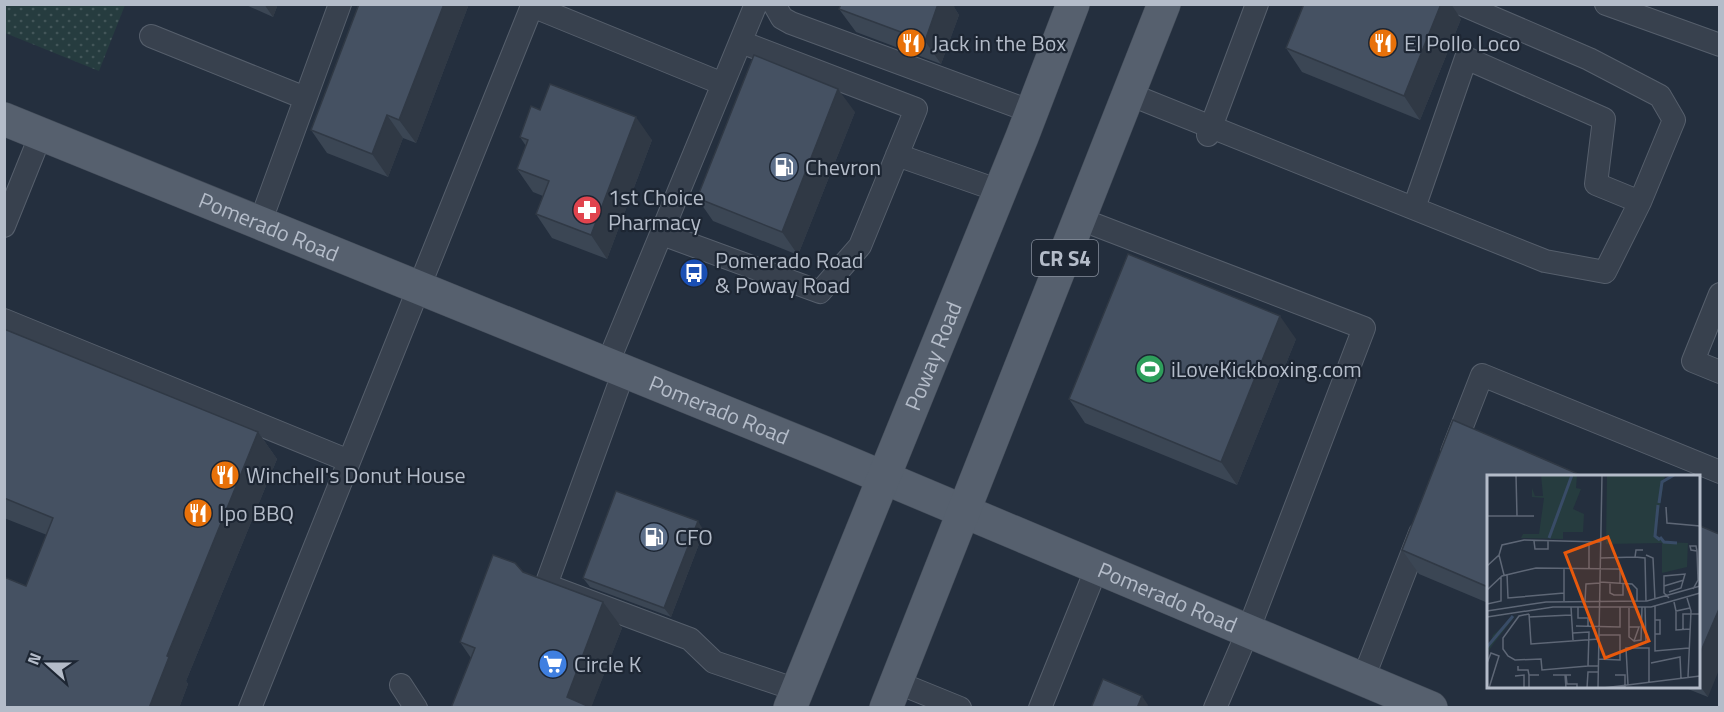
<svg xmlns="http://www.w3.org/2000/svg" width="1724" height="712" viewBox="0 0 1724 712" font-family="'Titillium Web',sans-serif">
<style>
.grass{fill:url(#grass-dots)}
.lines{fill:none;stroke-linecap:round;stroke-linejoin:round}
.lane-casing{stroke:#565f6c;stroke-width:24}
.primary-casing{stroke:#414a57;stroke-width:34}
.lane{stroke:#38414e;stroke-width:22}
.primary{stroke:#56606e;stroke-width:33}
.wall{fill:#3b4654}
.shaded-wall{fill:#303945}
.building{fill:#455162;stroke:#303945;stroke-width:1.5}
.labels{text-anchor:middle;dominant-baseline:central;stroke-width:4.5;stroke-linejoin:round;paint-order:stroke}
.shield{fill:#1d2633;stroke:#878f9c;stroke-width:1.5}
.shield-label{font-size:21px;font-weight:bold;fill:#b4bcc9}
.poi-label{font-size:22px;fill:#b4bcc9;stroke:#1d2633;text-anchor:start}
.street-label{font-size:22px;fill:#b4bcc9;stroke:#1d2633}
.inset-river{fill:none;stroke:#394c67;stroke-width:3}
.inset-road{fill:none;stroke:#5e6776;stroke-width:1.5}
.view{fill:#e8590c;fill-opacity:0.15;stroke:#e8590c;stroke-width:3}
.inset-edge{fill:none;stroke:#b4bcc9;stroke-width:3}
</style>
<defs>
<pattern id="grass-dots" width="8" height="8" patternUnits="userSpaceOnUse" patternTransform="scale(1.5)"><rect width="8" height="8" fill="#263c3f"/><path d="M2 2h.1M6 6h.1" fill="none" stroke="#435659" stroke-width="1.8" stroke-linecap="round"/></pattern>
</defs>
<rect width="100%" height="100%" fill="#242f3e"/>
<path class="grass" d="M 4,5 L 5,4 L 125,5 L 99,71 L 5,33 Z"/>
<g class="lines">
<g class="lane-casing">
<path id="lane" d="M 774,4 L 782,18 L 791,23 L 1032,112
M 1461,4 L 1589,59 L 1660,96 L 1674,120 L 1640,202
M 1606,4 L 1720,45
M 151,36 L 305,98
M 1129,94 L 1545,261 L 1605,272 L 1640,202 L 1596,184 L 1604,119 L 1466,58 L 1414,208
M 1208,135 L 1257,4
M 897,155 L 1000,191
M 1080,219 L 1364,328 L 1248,631 L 1215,708
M 260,223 L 340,4
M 4,226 L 41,134
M 662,234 L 820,292 L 860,246 L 916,109 L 741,42
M 1720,294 L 1693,361 L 1720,372
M 4,320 L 349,461
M 607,365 L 756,4
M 624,371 L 546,585 L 690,639 L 714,662 L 797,690
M 1452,452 L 1482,375 L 1720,472
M 1363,679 L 1420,533
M 896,682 L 960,708
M 401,685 L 416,708
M 250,708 L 532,6 L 723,84
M 1040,708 L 1097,567"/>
</g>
<g class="primary-casing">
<g id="primary">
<path id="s1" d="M 4,119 L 823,452 L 1431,708"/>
<path id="s2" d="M 790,708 L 1022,137 L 1073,4"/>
<path d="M 886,708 L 1164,4"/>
</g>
</g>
<use href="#lane" class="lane"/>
<use href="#primary" class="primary"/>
</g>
<path class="wall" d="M 244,4 L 278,4 L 273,17 Z
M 359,4 L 469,4 L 416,143 L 403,138 L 388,177 L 327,153 L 311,130 Z
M 841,4 L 955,4 L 954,7 L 959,15 L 941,64 L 856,32 L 839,9 Z
M 1461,19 L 1420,120 L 1302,72 L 1286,48 Z
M 540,110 L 652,140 L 607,259 L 552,238 L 536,214 L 543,196 L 533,192 L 517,169 L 526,146 L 520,137 Z
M 855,112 L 798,255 L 713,221 L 697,198 Z
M 4,329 L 258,432 L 277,459 L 186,681 L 188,684 L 179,708 L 4,708 L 26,586 L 47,535 L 4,518 Z
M 1296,339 L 1237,485 L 1085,423 L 1069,399 Z
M 1488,477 L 1488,603 L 1419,574 L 1402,550 Z
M 1698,525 L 1708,697 L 1683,687 L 1698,687 Z
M 704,531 L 671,617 L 590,587 L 583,578 Z
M 523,572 L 622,628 L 591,707 L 471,658 L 460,642 Z"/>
<path class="shaded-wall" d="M 264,4 L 278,4 L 273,17 Z
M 444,4 L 469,4 L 416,143 L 399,120 Z
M 938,4 L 955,4 L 954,7 L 959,15 L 941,64 L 925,41 Z
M 1441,4 L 1451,4 L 1461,19 L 1420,120 L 1404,96 Z
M 838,89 L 855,112 L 798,255 L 782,232 Z
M 387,115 L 403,138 L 388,177 L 372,154 Z
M 636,117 L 652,140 L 607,259 L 591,235 Z
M 1280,316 L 1296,339 L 1237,485 L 1221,462 Z
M 258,432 L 277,459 L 186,681 L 188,684 L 179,708 L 149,708 L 167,656 Z
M 698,521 L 704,531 L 671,617 L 664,608 Z
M 603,602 L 622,628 L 591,708 L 567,697 Z
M 1719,609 L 1719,670 L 1708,697 L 1698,683 L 1698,658 Z
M 1142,696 L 1148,705 L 1147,708 L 1137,708 Z"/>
<path class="building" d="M 359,4 L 444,4 L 399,120 L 387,115 L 372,154 L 311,130 Z
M 841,4 L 938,4 L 925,41 L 839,9 Z
M 1304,4 L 1441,4 L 1404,96 L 1286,48 Z
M 754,55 L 838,89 L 782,232 L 697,198 Z
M 550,84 L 636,117 L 591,235 L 536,214 L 549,181 L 517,169 L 528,140 L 520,137 L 531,106 L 540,110 Z
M 1128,254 L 1280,316 L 1221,462 L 1069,399 Z
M 4,329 L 258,432 L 167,656 L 169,657 L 149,708 L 4,708 L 4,577 L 26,586 L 53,518 L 4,498 Z
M 1453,420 L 1585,477 L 1488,477 L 1488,587 L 1402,550 Z
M 616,491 L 698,521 L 664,608 L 583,578 Z
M 1698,525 L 1719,534 L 1719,609 L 1698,658 Z
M 493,555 L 515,563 L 523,572 L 603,602 L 567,697 L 592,708 L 451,708 L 475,648 L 460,642 Z
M 1103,679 L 1142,696 L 1137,708 L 1091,708 Z"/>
<defs>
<g id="restaurant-disc" transform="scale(1.5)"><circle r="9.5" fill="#e8710a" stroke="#1d2633"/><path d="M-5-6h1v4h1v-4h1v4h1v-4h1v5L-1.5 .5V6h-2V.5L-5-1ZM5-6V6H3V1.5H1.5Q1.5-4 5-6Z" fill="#fff"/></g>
<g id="fuel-disc" transform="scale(1.5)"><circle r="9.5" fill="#5c6f8a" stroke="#1d2633"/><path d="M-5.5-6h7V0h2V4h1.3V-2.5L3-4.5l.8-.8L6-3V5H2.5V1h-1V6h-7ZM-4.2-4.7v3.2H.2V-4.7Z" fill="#fff"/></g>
<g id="pharmacy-disc" transform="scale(1.5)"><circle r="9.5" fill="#e0444e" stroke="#1d2633"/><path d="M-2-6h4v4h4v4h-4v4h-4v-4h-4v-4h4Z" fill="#fff"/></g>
<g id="bus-disc" transform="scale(1.5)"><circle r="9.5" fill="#1a4fb4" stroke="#1d2633"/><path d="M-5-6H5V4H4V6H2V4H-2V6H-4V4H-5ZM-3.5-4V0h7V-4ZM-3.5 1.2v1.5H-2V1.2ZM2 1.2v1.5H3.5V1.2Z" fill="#fff"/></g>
<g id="stadium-disc" transform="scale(1.5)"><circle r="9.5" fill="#2e9e5b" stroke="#1d2633"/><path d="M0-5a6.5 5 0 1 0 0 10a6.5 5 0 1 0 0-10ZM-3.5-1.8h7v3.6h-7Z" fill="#fff"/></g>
<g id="supermarket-disc" transform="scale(1.5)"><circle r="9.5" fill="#3f7fe0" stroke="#1d2633"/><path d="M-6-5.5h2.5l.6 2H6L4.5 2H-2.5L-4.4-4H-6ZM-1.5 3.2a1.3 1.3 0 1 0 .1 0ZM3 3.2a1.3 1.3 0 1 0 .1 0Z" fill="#fff"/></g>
</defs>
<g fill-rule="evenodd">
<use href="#restaurant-disc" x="911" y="43"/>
<use href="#restaurant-disc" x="1383" y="43"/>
<use href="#fuel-disc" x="784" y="167"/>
<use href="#pharmacy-disc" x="587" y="210"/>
<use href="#bus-disc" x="694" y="273"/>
<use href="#stadium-disc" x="1150" y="369"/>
<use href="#restaurant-disc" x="225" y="475"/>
<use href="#restaurant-disc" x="198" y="513"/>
<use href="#fuel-disc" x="654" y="537"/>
<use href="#supermarket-disc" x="553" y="664"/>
</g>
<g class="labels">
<rect class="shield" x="1032" y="240" width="66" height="36" rx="4.5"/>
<g class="shield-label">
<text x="1065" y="258">CR S4</text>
</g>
<g class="poi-label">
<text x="932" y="43">Jack in the Box</text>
<text x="1404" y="43">El Pollo Loco</text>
<text x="805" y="167">Chevron</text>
<text x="608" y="197">1st Choice<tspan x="608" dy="25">Pharmacy</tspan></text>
<text x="715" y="260">Pomerado Road<tspan x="715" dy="25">&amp; Poway Road</tspan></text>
<text x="1171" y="369">iLoveKickboxing.com</text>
<text x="246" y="475">Winchell's Donut House</text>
<text x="219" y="513">Ipo BBQ</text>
<text x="675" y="537">CFO</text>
<text x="574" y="664">Circle K</text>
</g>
<g class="street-label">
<text stroke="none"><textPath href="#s1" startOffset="286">Pomerado Road</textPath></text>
<text stroke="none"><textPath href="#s2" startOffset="380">Poway Road</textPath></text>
<text stroke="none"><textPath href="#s1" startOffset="772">Pomerado Road</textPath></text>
<text stroke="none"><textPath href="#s1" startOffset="1258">Pomerado Road</textPath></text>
</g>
</g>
<g transform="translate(1487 475)">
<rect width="213" height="213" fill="#242f3e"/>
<path d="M 120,0 L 178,0 L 168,60 L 177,67 L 201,68 L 200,92 L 175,98 L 175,68 L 119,69 Z" fill="#263c3f"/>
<path d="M 54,0 L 90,0 L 89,13 L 94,14 L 86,34 L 97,39 L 96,57 L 76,57 L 76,64 L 34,63 L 36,59 L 52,59 L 57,23 L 45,22 L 45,13 L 48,21 L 56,21 Z" fill="#263c3f"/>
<path d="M 29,140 L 7,168 L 0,178 L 6,160 Z" fill="#263c3f"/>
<path class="inset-river" d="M 172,28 L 175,7 L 187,0M 171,30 L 168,61 L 173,65M 173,62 L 177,67 L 190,68M 62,63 L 85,0M 0,172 L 26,141"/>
<path class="inset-road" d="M 29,0 L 30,41M 179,32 L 180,48 L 213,51M 0,41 L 47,41M 47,66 L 48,74 L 61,74 L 61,66M 12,80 L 17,100M 159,80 L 166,83 L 168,125M 148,82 L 158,83 L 159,126M 114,83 L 148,82 L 149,75 L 156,75M 0,91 L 12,80 L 15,70 L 37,65 L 114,67M 77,93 L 77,126M 102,94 L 102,67M 20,99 L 21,123 L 77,118M 113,107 L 145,109 L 150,114 L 150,126M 123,107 L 123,118 L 127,120 L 136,120 L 136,108M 177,111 L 197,105M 206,114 L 211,105 L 210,76 L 209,71 L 203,71 L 204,75 L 210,76M 0,115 L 15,101 L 49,93 L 133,94 L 133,108M 182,117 L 194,113 L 198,99 L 177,101 L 177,118 L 182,123M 200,123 L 204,136 L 201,202M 98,126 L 99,109 L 113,108M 187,127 L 189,136 L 203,133M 0,129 L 14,126 L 14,102M 168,131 L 168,159 L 173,159 L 173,145 L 168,145M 84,132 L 86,165M 91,132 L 91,143 L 101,143 L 101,152M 158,132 L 159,168M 0,136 L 59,127 L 160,126 L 213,111M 189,136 L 189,155 L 203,154M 42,139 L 32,141 L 16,163 L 16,174 L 21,181 L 28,185 L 54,184 L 55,195 L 101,191M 42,139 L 44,169 L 112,164M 0,142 L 66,132 L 164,132 L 213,118M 42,142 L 84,140M 89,151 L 133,152 L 133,132M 142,152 L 152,152 L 147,166 L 142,162 L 142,133M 196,154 L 196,139 L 213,139M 86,158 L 102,157 L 101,191 L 111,191M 168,159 L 168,176 L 202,173M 147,166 L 154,165 L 155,132M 111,184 L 133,185 L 133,160 L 112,160M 0,188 L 4,178 L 12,181 L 2,213M 164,188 L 193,182 L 194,203M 31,191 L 31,195 L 41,195 L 42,200M 66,200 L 78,200 L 79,213M 84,200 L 79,200 L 80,209 L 90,209 L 90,213M 128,200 L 138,200 L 138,213M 28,201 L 37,200 L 37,213M 141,210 L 139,173 L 162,173 L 162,207M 42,213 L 42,200 L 52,200M 100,213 L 101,197 L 111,197M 111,213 L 115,0M 116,213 L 213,201"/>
<path class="view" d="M 121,62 L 162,166 L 118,183 L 78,78 Z"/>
<rect width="213" height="213" class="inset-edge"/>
</g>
<rect width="1724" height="712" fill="none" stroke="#b4bcc9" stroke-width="12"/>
<g transform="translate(48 664) rotate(291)" stroke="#1d2633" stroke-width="4.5" paint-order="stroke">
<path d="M0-4.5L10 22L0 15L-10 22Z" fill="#b4bcc9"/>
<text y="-9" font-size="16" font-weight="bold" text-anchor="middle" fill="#b4bcc9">N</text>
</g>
</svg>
